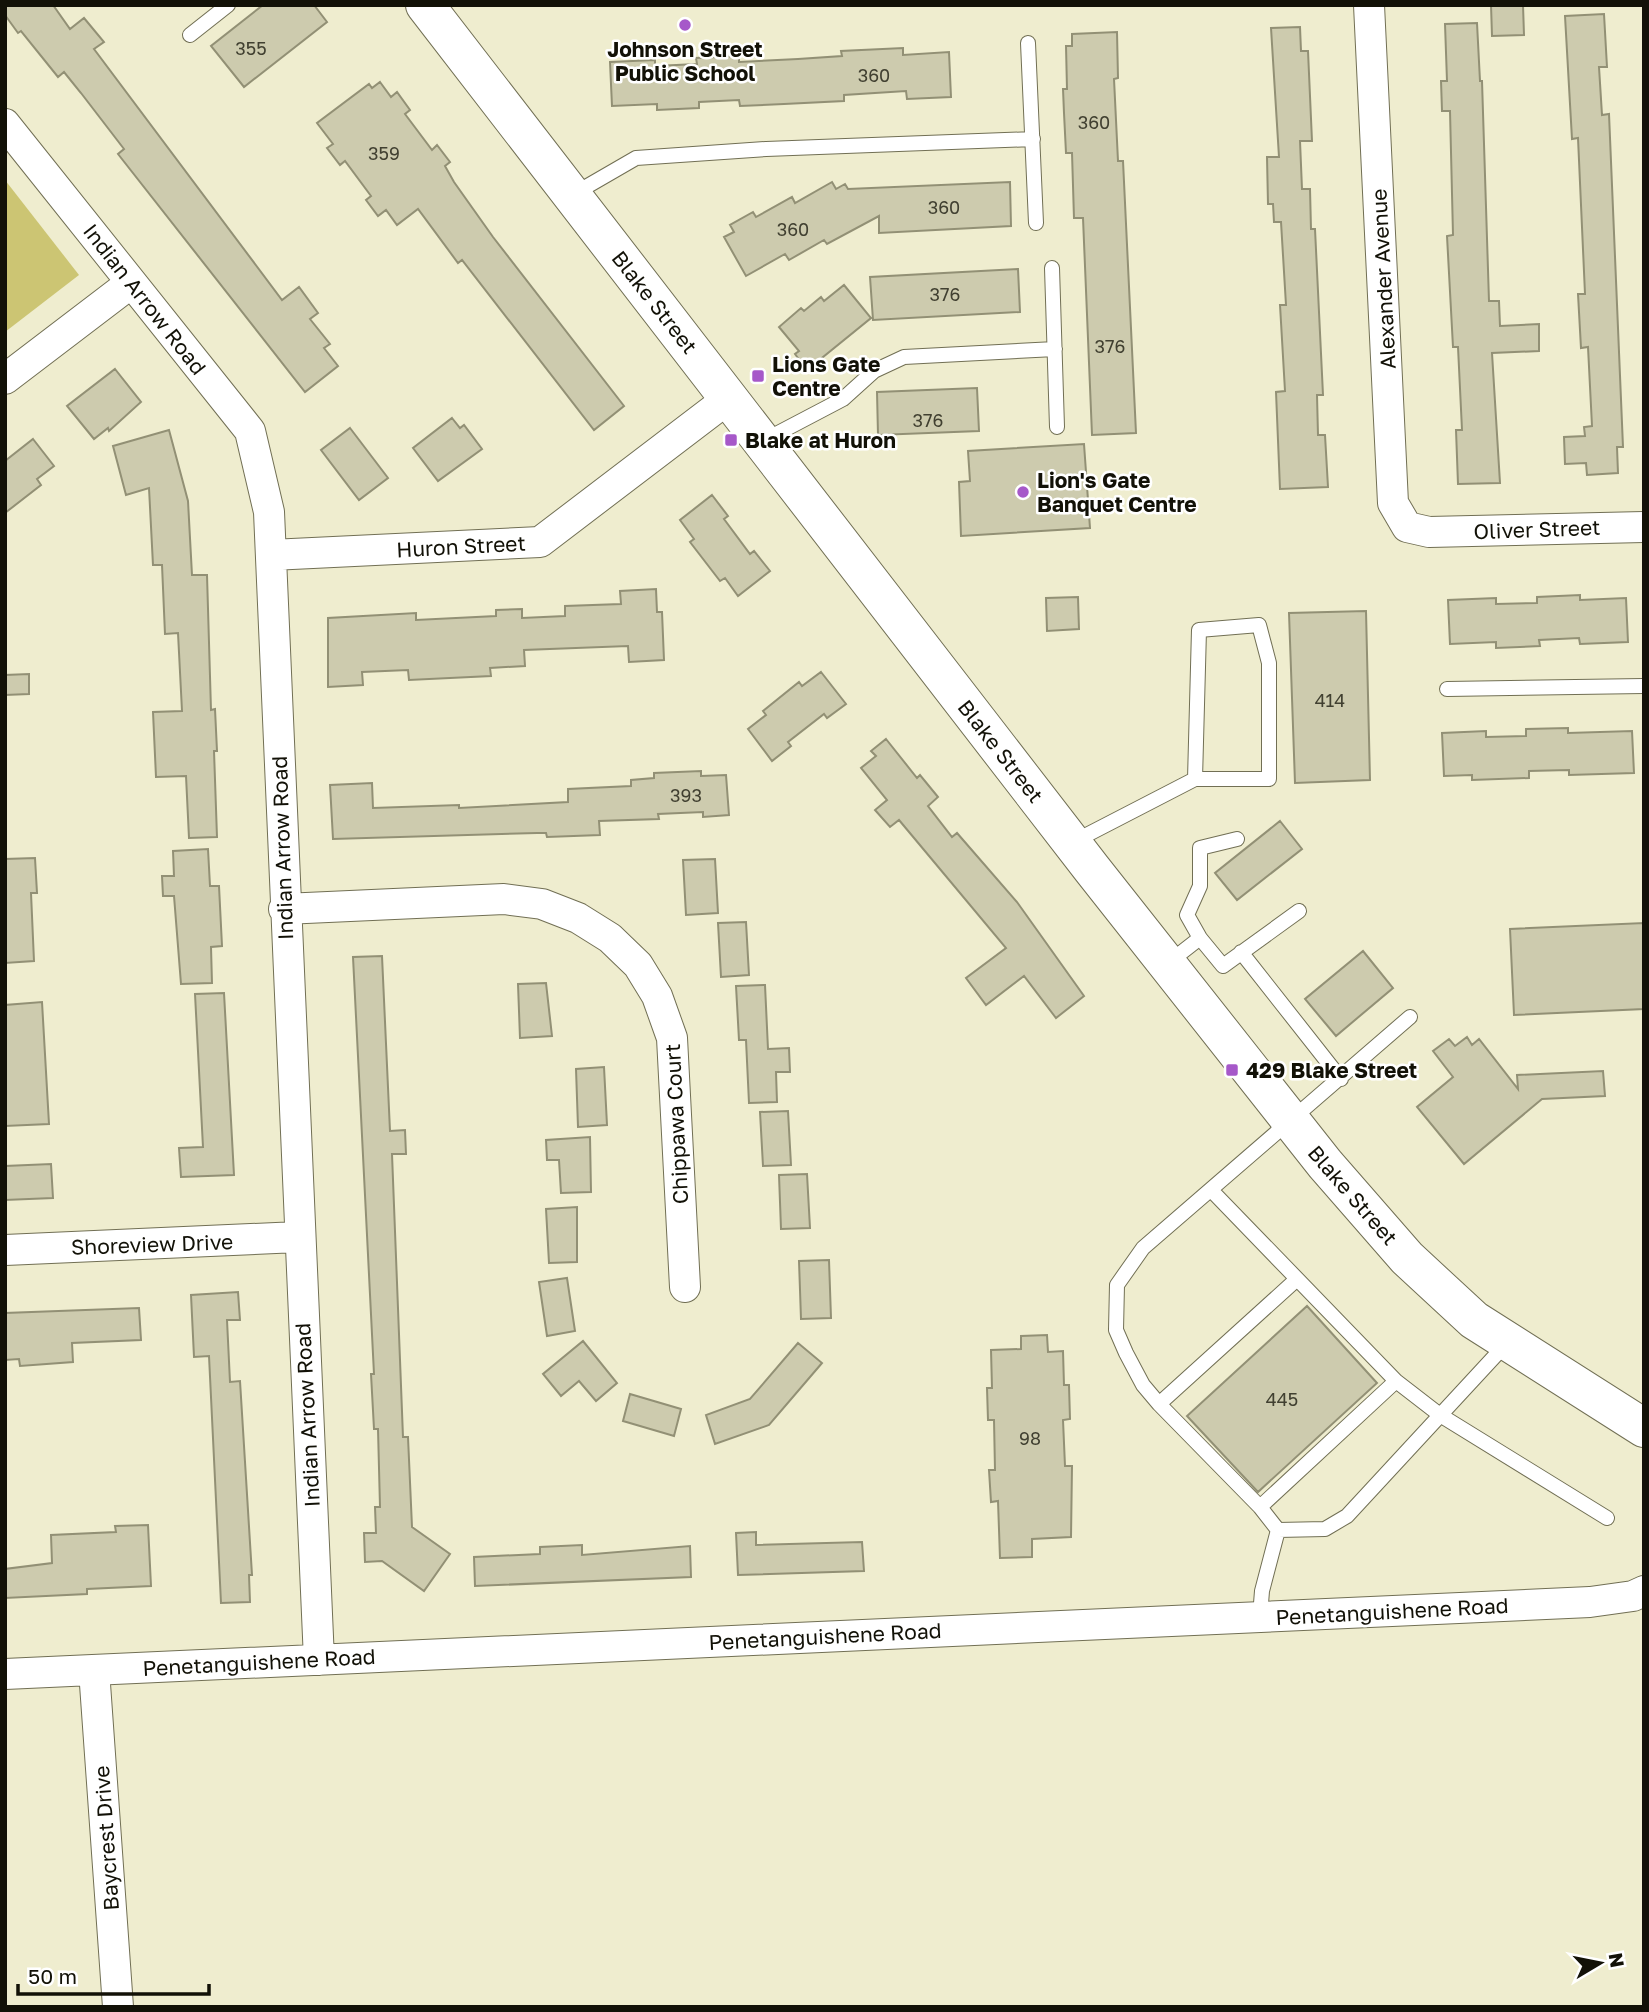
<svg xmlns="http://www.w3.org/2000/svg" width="1649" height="2012" viewBox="0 0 1649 2012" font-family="'Golos Text',sans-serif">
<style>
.green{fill:#ccc573}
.building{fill:#cdcbae;stroke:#929075;stroke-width:2}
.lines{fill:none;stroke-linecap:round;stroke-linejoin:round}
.service-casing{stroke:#716f54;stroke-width:16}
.minor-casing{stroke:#716f54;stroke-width:32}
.secondary-casing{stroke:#716f54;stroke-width:40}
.service{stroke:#fff;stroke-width:14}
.minor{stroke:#fff;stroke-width:30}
.secondary{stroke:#fff;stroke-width:38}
.poi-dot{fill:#a658c9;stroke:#fff;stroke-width:2.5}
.labels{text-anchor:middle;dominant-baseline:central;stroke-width:5;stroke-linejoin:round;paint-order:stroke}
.number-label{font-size:18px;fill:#414031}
.poi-label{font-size:21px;font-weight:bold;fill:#121107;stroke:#fff;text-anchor:start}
.street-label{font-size:21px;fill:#121107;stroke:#fff}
</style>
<rect width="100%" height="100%" fill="#efedcf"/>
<path class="green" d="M 5,180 L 79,275 L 5,332 Z"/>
<path class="building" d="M 5,5 L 53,5 L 70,29 L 84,18 L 104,42 L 94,49 L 282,300 L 299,287 L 318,313 L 310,319 L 330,344 L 324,348 L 338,366 L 305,392 L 118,154 L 124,149 L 81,93 L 64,72 L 58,77 L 21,31 L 18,33 L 5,15 Z
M 263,5 L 314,5 L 327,22 L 244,87 L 211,46 Z
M 1491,5 L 1523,5 L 1524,35 L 1492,36 Z
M 1604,14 L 1607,67 L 1599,67 L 1602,115 L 1609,114 L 1623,447 L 1617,447 L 1618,473 L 1587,475 L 1586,463 L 1565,464 L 1564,437 L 1585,436 L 1584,427 L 1592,426 L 1588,347 L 1581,348 L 1578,294 L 1585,294 L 1578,138 L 1572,139 L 1565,16 Z
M 1477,23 L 1480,81 L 1482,81 L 1489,301 L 1499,301 L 1500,326 L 1539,324 L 1539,351 L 1492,353 L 1500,483 L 1458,484 L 1456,430 L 1462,430 L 1458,347 L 1453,347 L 1447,236 L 1453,235 L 1450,111 L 1442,111 L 1441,81 L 1447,81 L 1445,24 Z
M 1300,27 L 1301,51 L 1308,51 L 1312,141 L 1300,141 L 1302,189 L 1310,189 L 1311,229 L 1315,229 L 1323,395 L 1317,395 L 1318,435 L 1325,435 L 1328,487 L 1280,489 L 1276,392 L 1285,391 L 1280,305 L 1286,305 L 1281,222 L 1274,222 L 1273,204 L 1268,204 L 1267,157 L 1279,157 L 1271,28 Z
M 1117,32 L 1118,78 L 1114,79 L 1118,161 L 1123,161 L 1136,433 L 1092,435 L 1083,218 L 1074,218 L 1072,153 L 1066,153 L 1064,113 L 1063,89 L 1067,89 L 1066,46 L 1072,46 L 1072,34 Z
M 903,48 L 903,55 L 949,52 L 951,97 L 907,99 L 906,91 L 844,95 L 844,101 L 784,104 L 740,106 L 739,100 L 699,102 L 699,108 L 657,110 L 657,104 L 612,106 L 610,62 L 655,60 L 655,66 L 697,64 L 696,58 L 739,56 L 739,62 L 798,59 L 842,56 L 841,51 Z
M 380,82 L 391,97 L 397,92 L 410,110 L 405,114 L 432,150 L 437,145 L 450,162 L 445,166 L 454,182 L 493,237 L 624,406 L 594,430 L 462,260 L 458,263 L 418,209 L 397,225 L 386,210 L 378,216 L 366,200 L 371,196 L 345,161 L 340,165 L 327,148 L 333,144 L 317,123 L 369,84 L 372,88 Z
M 832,182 L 836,189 L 845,184 L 848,189 L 1010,182 L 1011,226 L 879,233 L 879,216 L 827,244 L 824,240 L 789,260 L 785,254 L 746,276 L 724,237 L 734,232 L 730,225 L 753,212 L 756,217 L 792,197 L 795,203 Z
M 1018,269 L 1020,312 L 873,320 L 870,277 Z
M 844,285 L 871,318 L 807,370 L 795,354 L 799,351 L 779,327 L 801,308 L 804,311 L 821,297 L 824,301 Z
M 115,369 L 141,402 L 109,431 L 108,428 L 94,439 L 67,406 Z
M 977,388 L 979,431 L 878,435 L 877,392 Z
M 452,418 L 460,428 L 464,425 L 482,449 L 438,481 L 413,448 Z
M 350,428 L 388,478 L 359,500 L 321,450 Z
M 169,430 L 188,501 L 192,575 L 207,575 L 211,710 L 215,709 L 217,751 L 214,751 L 217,837 L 189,838 L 186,776 L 156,777 L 153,712 L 182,711 L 178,633 L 165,634 L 162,565 L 153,565 L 149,488 L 126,495 L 113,446 Z
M 33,439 L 54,466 L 37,479 L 41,485 L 5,513 L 5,461 Z
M 1084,444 L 1090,528 L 961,536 L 959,482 L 970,481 L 968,451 Z
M 712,495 L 728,516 L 724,519 L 750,554 L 754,551 L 770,571 L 738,596 L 725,578 L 720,581 L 690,542 L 694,539 L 680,520 Z
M 656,589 L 657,612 L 662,612 L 664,660 L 629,662 L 628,646 L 524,650 L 525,666 L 490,668 L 491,676 L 409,680 L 408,670 L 362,672 L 363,685 L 328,687 L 328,618 L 416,613 L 416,620 L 496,616 L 496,610 L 522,609 L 522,618 L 565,616 L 565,606 L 621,604 L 620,591 Z
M 1580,595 L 1580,600 L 1626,598 L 1628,642 L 1580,644 L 1579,638 L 1539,640 L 1540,646 L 1496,648 L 1496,642 L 1450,644 L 1448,600 L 1496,598 L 1496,604 L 1537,603 L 1537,597 Z
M 1078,597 L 1079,629 L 1047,631 L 1046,598 Z
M 1366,611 L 1370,780 L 1295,783 L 1289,613 Z
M 821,672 L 846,704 L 827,718 L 824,714 L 788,742 L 791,746 L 772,761 L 748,729 L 766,715 L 763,711 L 799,682 L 802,686 Z
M 29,674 L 29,694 L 5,695 L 5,675 Z
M 1568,728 L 1568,733 L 1632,731 L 1634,773 L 1569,775 L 1569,770 L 1529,771 L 1529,778 L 1472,780 L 1472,775 L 1444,776 L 1442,733 L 1486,731 L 1486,737 L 1526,736 L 1526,729 Z
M 886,739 L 917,778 L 920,775 L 938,797 L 928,806 L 952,837 L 957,833 L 1017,902 L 1084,996 L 1056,1018 L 1024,976 L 986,1005 L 966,978 L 1006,948 L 899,820 L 890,827 L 875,810 L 887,800 L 861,768 L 876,756 L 871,751 Z
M 701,771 L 701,776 L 726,775 L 729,815 L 703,817 L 703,812 L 658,814 L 659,819 L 599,821 L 600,835 L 547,837 L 546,833 L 537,833 L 333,839 L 330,785 L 372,783 L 373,808 L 459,805 L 459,808 L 568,802 L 568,789 L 631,786 L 631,780 L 654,778 L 654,773 Z
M 1280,821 L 1302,849 L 1237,900 L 1215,873 Z
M 208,849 L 210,886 L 219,886 L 222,946 L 211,947 L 212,983 L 181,984 L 174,896 L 163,896 L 162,876 L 174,876 L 173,851 Z
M 35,858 L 37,893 L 31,893 L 34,961 L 5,963 L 5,859 Z
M 715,859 L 718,913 L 686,915 L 683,860 Z
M 746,922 L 749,975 L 721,977 L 718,923 Z
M 1644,923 L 1644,1009 L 1514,1015 L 1510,929 Z
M 1363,951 L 1393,988 L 1336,1036 L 1305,999 Z
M 382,956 L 390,1131 L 405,1130 L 406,1154 L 392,1154 L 403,1437 L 408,1437 L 412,1527 L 450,1554 L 424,1591 L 382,1561 L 365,1562 L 364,1533 L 376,1533 L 375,1507 L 380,1507 L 378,1429 L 374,1429 L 371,1374 L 374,1374 L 353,957 Z
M 546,983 L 552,1036 L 520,1038 L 518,984 Z
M 765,985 L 768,1049 L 789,1048 L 790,1072 L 776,1072 L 777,1102 L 749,1103 L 746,1040 L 739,1040 L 736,986 Z
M 224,993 L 234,1175 L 181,1177 L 179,1148 L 203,1147 L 195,994 Z
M 42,1002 L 49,1124 L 5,1126 L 5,1005 Z
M 1467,1037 L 1472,1045 L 1479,1039 L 1518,1089 L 1517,1075 L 1603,1071 L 1605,1096 L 1542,1099 L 1464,1164 L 1417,1107 L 1453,1077 L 1433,1051 L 1449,1039 L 1455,1046 Z
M 604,1067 L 607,1125 L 578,1127 L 576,1069 Z
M 788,1111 L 791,1165 L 763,1166 L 760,1112 Z
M 590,1137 L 591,1192 L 561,1193 L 559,1160 L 547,1160 L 546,1140 Z
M 51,1164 L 53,1198 L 5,1200 L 5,1166 Z
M 807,1174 L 810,1228 L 781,1229 L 779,1175 Z
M 577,1207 L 577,1262 L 549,1263 L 546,1209 Z
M 829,1260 L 831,1318 L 801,1319 L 799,1261 Z
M 567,1278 L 575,1331 L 547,1336 L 539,1282 Z
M 238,1292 L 240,1320 L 227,1320 L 230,1382 L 240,1381 L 252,1575 L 249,1575 L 250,1602 L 221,1603 L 209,1356 L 194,1357 L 191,1295 Z
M 1307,1306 L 1377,1383 L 1258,1492 L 1187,1416 Z
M 139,1308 L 141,1340 L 72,1343 L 73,1362 L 20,1366 L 19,1359 L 5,1360 L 5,1313 Z
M 1047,1335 L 1048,1352 L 1063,1351 L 1064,1385 L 1069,1385 L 1070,1419 L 1063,1420 L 1065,1466 L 1072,1466 L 1071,1537 L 1032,1539 L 1032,1557 L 1000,1558 L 998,1501 L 991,1502 L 989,1470 L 995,1470 L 994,1420 L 988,1420 L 987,1388 L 992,1388 L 991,1350 L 1021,1349 L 1021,1336 Z
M 583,1341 L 617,1383 L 596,1401 L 579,1381 L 561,1396 L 543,1374 Z
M 798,1343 L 822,1363 L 769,1425 L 715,1444 L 706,1415 L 750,1399 Z
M 630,1394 L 681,1409 L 674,1436 L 623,1421 Z
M 148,1525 L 151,1586 L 87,1589 L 87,1594 L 5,1598 L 5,1569 L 52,1563 L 51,1535 L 116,1532 L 115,1526 Z
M 756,1532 L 756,1545 L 862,1542 L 864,1571 L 738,1575 L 736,1533 Z
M 582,1545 L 582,1555 L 690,1546 L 691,1577 L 475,1586 L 474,1557 L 540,1554 L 540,1547 Z"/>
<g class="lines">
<g class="service-casing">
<path id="service" d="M 190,35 L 228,5
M 1028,43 L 1036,223
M 572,195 L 636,158 L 766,149 L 1033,139
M 1052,268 L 1057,427
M 763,441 L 843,399 L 874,371 L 904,357 L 1055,349
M 1447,689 L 1644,686
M 1073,842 L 1195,779 L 1199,630 L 1259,625 L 1269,663 L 1269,779 L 1195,779
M 1200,938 L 1223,966 L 1299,911
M 1241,952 L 1341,1079
M 1168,963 L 1200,938 L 1187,915 L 1200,886 L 1200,848 L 1237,839
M 1212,1191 L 1396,1381 L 1440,1415 L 1607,1518
M 1159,1404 L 1297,1279
M 1260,1507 L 1396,1381
M 1278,1530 L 1325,1529 L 1347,1516 L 1507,1343
M 1260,1616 L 1262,1591 L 1278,1530 L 1260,1507 L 1159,1404 L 1143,1385 L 1126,1353 L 1116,1330 L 1117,1285 L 1143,1248 L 1410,1017"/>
</g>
<g class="minor-casing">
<path id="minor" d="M 1369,5 L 1393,503 L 1407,527 L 1429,532 L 1644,527
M 5,124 L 250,431 L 269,512 L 319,1660
M 5,379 L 131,283
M 271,555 L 540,542 L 729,398
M 284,909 L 504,899 L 542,904 L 578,918 L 610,938 L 638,965 L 657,996 L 672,1038 L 685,1287
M 5,1250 L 298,1237
M 94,1670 L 118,2007
M 5,1674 L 1590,1602 L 1633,1596 L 1644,1591"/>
</g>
<g class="secondary-casing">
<path id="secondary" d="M 425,5 L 1092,869 L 1325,1164 L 1407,1258 L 1474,1320 L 1644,1428"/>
</g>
<use href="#service" class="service"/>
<use href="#minor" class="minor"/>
<use href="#secondary" class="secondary"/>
</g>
<g class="poi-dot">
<circle cx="685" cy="25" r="7"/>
<rect x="751" y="369" width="14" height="14" rx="3.5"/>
<rect x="724" y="433" width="14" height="14" rx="3.5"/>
<circle cx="1023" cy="492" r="7"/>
<rect x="1225" y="1063" width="14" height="14" rx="3.5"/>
</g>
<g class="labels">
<g class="number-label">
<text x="251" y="48">355</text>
<text x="874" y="75">360</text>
<text x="1094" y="122">360</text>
<text x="384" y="153">359</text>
<text x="944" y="207">360</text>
<text x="793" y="229">360</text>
<text x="945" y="294">376</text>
<text x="1110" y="346">376</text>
<text x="928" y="420">376</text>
<text x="1330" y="700">414</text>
<text x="686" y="795">393</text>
<text x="1282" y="1399">445</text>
<text x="1030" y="1438">98</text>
</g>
<g class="poi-label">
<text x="685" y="49" text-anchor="middle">Johnson Street<tspan x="685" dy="24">Public School</tspan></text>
<text x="772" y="364">Lions Gate<tspan x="772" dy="24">Centre</tspan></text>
<text x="745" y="440">Blake at Huron</text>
<text x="1037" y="480">Lion's Gate<tspan x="1037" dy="24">Banquet Centre</tspan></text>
<text x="1246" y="1070">429 Blake Street</text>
</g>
<g class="street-label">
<text transform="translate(1383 279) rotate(-93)">Alexander Avenue</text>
<text transform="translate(145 299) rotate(52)">Indian Arrow Road</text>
<text transform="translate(655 302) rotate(52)">Blake Street</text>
<text transform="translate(1537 529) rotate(-2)">Oliver Street</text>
<text transform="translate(461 546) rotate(-3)">Huron Street</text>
<text transform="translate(1001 751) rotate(52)">Blake Street</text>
<text transform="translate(282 848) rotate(-92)">Indian Arrow Road</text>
<text transform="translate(676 1124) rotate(-93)">Chippawa Court</text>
<text transform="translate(1353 1195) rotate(49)">Blake Street</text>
<text transform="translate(152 1244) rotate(-2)">Shoreview Drive</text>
<text transform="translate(307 1415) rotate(-93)">Indian Arrow Road</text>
<text transform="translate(1392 1611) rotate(-3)">Penetanguishene Road</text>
<text transform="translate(825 1636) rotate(-3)">Penetanguishene Road</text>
<text transform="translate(259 1662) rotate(-3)">Penetanguishene Road</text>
<text transform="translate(106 1838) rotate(-94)">Baycrest Drive</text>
</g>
</g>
<rect width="1649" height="2012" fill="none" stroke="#121107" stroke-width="14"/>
<g transform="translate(1600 1963) rotate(80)" stroke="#ffffff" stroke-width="5" paint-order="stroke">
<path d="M0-5L12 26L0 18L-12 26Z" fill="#121107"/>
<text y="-10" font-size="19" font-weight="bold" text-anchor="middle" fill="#121107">N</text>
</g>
<path d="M18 1984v10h191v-10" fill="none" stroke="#121107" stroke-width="3.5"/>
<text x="28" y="1984" font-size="21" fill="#121107" stroke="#ffffff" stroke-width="5" paint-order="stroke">50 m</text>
</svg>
